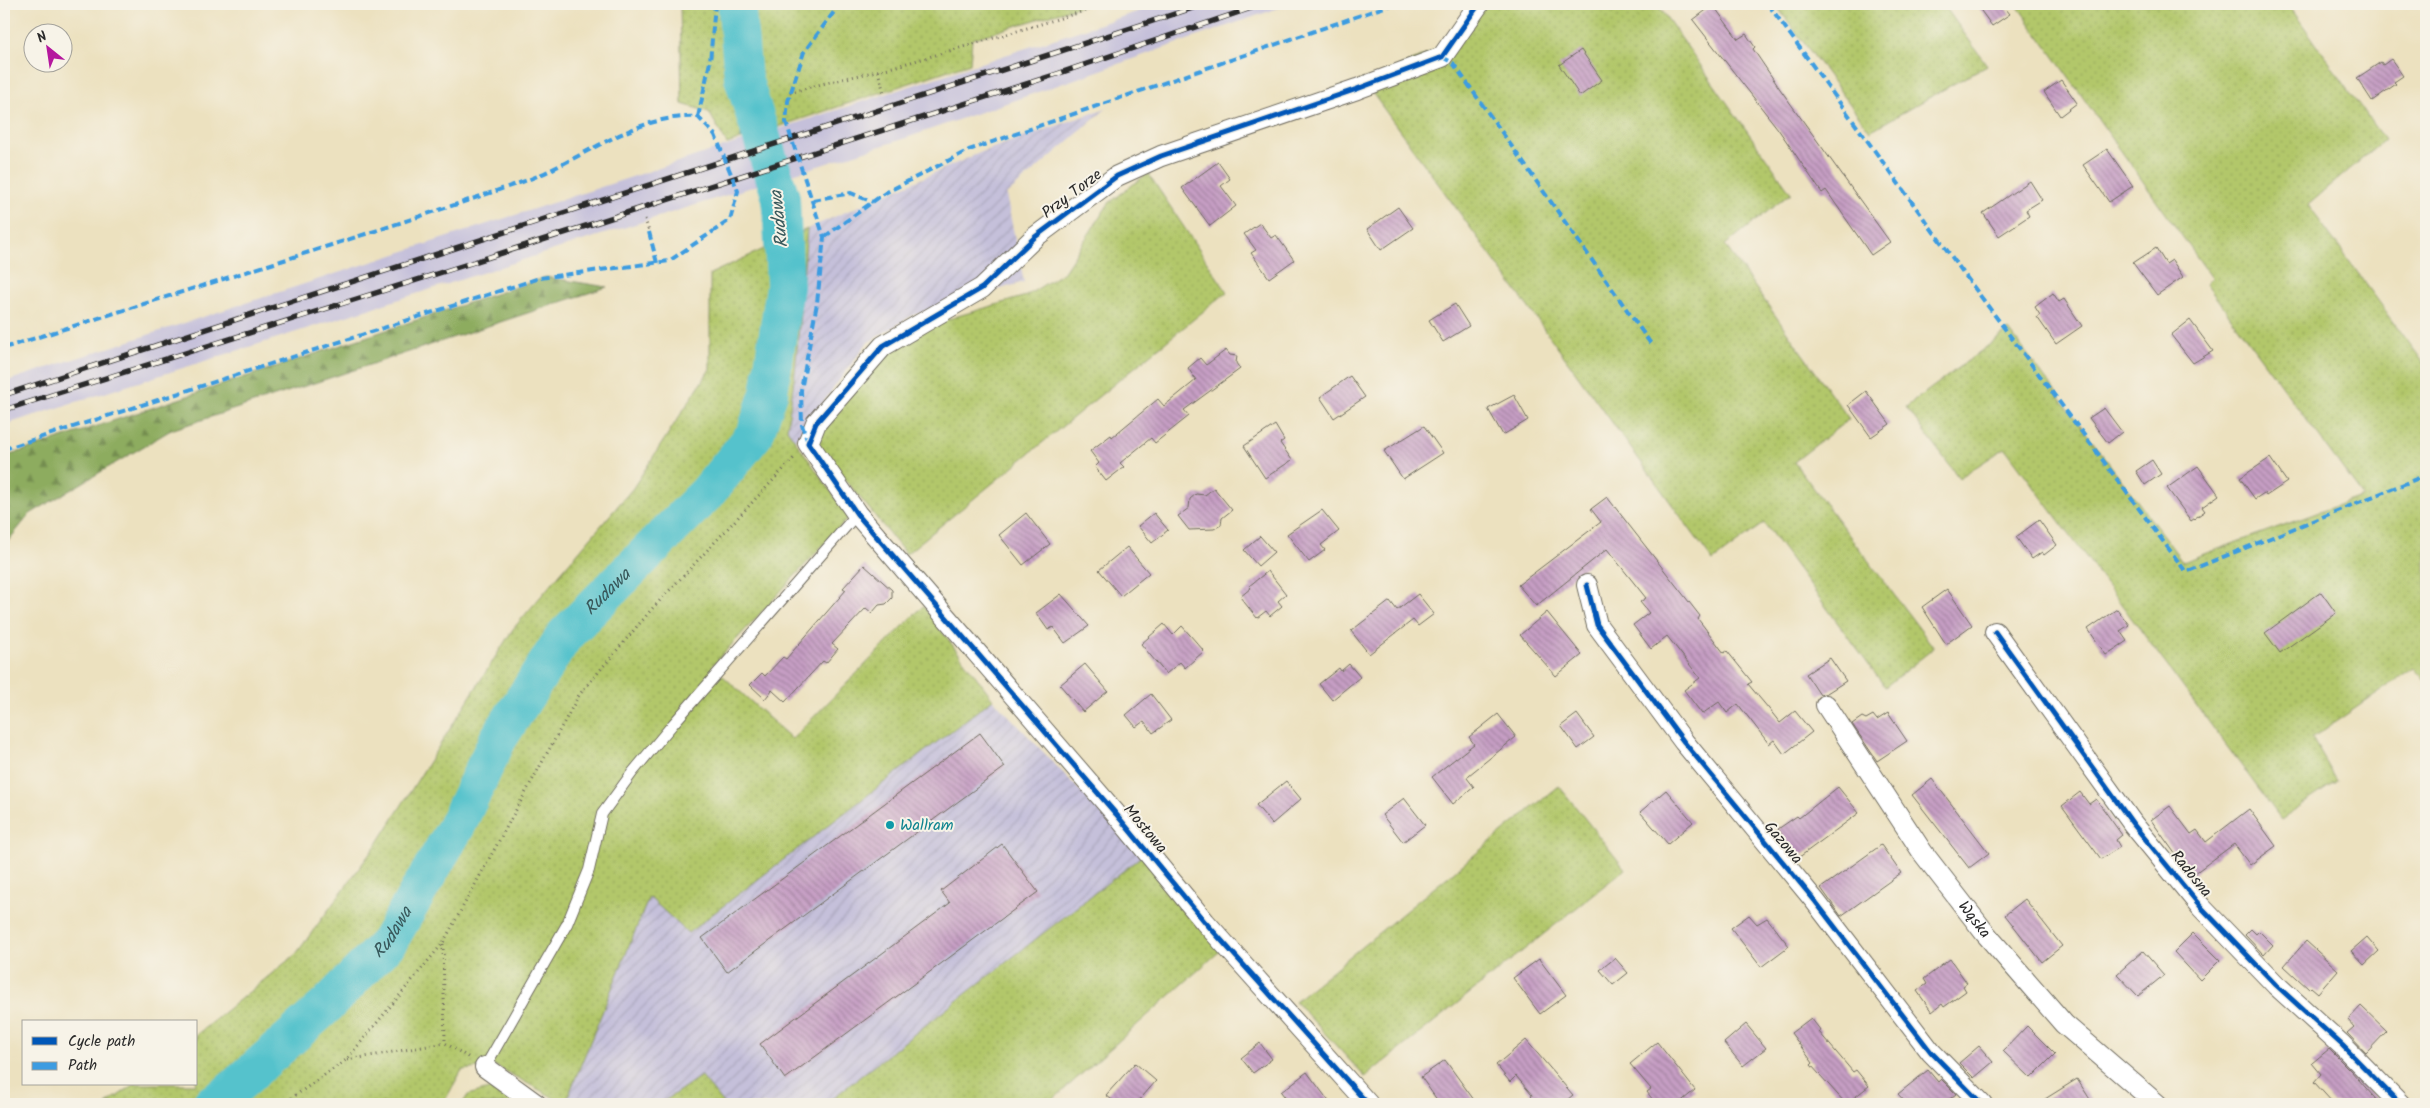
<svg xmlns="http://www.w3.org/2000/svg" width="2430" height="1108" viewBox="0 0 2430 1108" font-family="Kalam,sans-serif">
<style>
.industrial{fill:url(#industrial-furrows)}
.railway{fill:#c5c0da}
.grass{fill:url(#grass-dots);stroke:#6e794b}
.forest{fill:url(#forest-firs);stroke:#5c6c45}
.water{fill:url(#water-rules);stroke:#40767c}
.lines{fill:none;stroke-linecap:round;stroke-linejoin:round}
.river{stroke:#55c2cc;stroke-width:38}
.building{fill:url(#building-back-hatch)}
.lane-casing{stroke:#6f6b5f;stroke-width:12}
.street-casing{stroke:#6f6b5f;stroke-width:22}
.path{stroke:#6f6b5f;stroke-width:3;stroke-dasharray:1 4;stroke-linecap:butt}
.lane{stroke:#fff;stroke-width:10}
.street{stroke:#fff;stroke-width:20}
.rail-casing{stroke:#2b2b2b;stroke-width:5.5}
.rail{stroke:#f7f3e8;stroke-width:4;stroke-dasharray:11;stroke-linecap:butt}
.quiet{stroke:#3d9ce1;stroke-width:4;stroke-dasharray:8 4;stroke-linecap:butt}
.cycleway-casing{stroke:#f7f3e8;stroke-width:8}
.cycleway{stroke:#0057b8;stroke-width:5}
.culture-dot{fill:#0f9aa8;stroke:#f7f3e8;stroke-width:2}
.labels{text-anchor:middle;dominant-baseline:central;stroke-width:4;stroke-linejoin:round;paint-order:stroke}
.street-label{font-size:16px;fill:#2b2b2b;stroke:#f7f3e8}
.culture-label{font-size:16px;fill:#0d838f;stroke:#f7f3e8;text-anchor:start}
.water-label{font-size:18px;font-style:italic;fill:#38585b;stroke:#f7f3e8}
</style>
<defs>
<pattern id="industrial-furrows" width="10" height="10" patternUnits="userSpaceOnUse" patternTransform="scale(1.25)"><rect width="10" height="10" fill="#c5c0da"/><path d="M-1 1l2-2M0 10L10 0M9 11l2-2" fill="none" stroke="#a9a5bb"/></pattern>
<pattern id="grass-dots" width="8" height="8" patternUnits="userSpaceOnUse" patternTransform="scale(1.25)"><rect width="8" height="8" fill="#b2c76b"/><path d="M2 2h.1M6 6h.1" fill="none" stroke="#99ab5d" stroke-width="1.8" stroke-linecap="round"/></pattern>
<pattern id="forest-firs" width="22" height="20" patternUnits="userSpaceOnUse" patternTransform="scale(1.25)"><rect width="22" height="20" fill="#8dac5f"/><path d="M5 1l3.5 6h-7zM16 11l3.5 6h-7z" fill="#738c4f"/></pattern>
<pattern id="water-rules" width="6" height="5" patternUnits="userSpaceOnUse" patternTransform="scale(1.25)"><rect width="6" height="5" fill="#55c2cc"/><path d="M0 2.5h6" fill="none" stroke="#479ea6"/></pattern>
<pattern id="building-back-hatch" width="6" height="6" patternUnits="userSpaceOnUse" patternTransform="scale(1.25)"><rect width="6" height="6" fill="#c69ec4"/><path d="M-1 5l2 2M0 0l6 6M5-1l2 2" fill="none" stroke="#a1819f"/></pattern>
</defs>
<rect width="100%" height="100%" fill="#f7f3e8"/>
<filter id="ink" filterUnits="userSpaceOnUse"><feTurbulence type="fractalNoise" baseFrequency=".02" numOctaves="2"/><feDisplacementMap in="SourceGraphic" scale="10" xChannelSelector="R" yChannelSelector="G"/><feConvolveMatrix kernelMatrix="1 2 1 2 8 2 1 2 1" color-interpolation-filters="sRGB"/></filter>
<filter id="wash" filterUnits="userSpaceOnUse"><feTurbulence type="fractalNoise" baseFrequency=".0096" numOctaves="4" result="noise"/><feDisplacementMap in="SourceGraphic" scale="20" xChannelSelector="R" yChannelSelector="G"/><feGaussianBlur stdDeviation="1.12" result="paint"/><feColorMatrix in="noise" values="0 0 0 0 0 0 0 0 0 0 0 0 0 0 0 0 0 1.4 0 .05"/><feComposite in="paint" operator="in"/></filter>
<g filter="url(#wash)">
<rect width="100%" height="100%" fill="#ece1bf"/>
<path class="industrial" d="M 1107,108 L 1006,195 L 1024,282 L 913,315 L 867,343 L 795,440 L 787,429 L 795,373 L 807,229 L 984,151 Z
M 993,699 L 1142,856 L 825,1104 L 724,1104 L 701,1076 L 660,1104 L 565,1104 L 649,897 L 688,933 Z"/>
<path class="railway" d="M 1161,4 L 1290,4 L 909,137 L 4,425 L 4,382 Z"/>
<path class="grass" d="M 680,4 L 731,4 L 727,39 L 729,79 L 742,117 L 741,139 L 727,144 L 709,112 L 682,104 Z
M 751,4 L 1087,4 L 972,39 L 970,63 L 768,130 C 760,106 759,82 755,57 C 753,40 746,21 751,4 Z
M 1479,4 L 1657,4 L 1791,193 L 1725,245 L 1849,419 L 1794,462 L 1934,648 L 1885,687 L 1764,523 L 1713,561 L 1365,83 L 1440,48 Z
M 1775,4 L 1943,4 L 1987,65 L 1870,131 Z
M 2016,4 L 2288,4 L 2384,140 L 2308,205 L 2426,366 L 2426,682 L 2414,668 L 2312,738 L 2337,781 L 2281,819 L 2005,448 L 1959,478 L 1906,407 L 2009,330 L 2183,562 L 2363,496 L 2206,284 L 2212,278 Z
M 1148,173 L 1227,292 L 906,554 L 814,441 L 852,376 L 900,336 L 958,316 L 1026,296 L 1064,272 L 1109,203 Z
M 807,229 L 795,373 L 787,429 L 849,517 L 712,666 L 792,739 L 923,606 L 993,699 L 688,933 L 649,897 L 565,1104 L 496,1066 L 462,1070 L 443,1104 L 106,1104 L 135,1084 L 196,1084 L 196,1035 L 296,954 L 379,841 L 513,629 L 633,488 L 710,369 L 710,274 Z
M 1559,786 L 1625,869 L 1365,1077 L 1295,1001 Z
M 1142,856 L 1221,950 L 1048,1104 L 825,1104 Z
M 701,1076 L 724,1104 L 660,1104 Z
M 492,1088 L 524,1104 L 462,1104 L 468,1095 Z"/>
<path class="forest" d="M 546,277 L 607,287 L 171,430 L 30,514 L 4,546 L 4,457 Z"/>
<path class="water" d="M 731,4 L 751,4 C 746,21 753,40 755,57 C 759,82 760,106 768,130 L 741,139 L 742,117 L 729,79 L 727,39 Z"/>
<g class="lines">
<path class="river" id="s1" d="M 211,1104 L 226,1095 L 325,1007 L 388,943 L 456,827 L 498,739 L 565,635 L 707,493 L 755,434 L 769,393 L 785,286 L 781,198 L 743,78 L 737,11 L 738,4"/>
</g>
<g id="blocks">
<path class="building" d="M 1976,4 L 2002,4 L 2010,14 L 1992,26 Z
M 1713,5 L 1738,39 L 1746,34 L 1755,47 L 1753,49 L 1780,89 L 1890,242 L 1871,255 L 1826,190 L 1822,193 L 1778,129 L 1693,20 Z
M 1581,50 L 1602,80 L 1580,96 L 1559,65 Z
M 2391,59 L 2403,76 L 2394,82 L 2396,84 L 2372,101 L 2357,78 L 2381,62 L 2383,65 Z
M 2061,80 L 2077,103 L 2060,116 L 2044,92 Z
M 2107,149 L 2133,186 L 2109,202 L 2083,165 Z
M 1218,162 L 1230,179 L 1221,186 L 1236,206 L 1210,226 L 1182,188 Z
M 2030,181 L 2042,200 L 2026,210 L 2029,216 L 1999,236 L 1983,213 Z
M 1398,207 L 1413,228 L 1381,250 L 1367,229 Z
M 1260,223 L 1271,238 L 1276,235 L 1294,260 L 1269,278 L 1251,253 L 1256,250 L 1244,234 Z
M 2156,248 L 2166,264 L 2172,260 L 2183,277 L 2157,295 L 2133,263 Z
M 2053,293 L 2059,302 L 2064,299 L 2082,326 L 2056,344 L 2037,317 L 2040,315 L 2035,307 Z
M 1455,304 L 1469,326 L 1443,342 L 1429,320 Z
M 2190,320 L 2213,351 L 2193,363 L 2171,335 Z
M 1226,350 L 1230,355 L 1237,356 L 1236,363 L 1240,369 L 1184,410 L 1189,416 L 1155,443 L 1151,438 L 1120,463 L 1124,467 L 1106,481 L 1095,467 L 1099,463 L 1090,451 L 1111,435 L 1112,437 L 1158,399 L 1164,406 L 1196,380 L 1188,368 L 1200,358 L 1206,365 Z
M 1350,376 L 1365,397 L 1334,418 L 1320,397 Z
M 1866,391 L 1890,424 L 1871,437 L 1848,405 Z
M 1514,395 L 1528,420 L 1503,435 L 1488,409 Z
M 2104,408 L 2122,432 L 2108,443 L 2089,418 Z
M 1275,425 L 1284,440 L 1280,443 L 1292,460 L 1265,478 L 1244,446 Z
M 1424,426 L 1443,453 L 1403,479 L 1384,451 Z
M 2270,458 L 2287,482 L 2266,496 L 2264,493 L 2255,499 L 2240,478 Z
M 2152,460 L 2161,474 L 2145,485 L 2136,471 Z
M 2198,466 L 2219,495 L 2202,507 L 2205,511 L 2191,521 L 2167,488 Z
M 1214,488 L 1232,510 L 1222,518 L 1221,525 L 1214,529 L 1189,530 L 1178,516 L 1189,508 L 1190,499 L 1196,494 L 1205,495 Z
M 1607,497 L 1700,616 L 1698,619 L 1724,653 L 1727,651 L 1752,682 L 1748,684 L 1769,709 L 1780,723 L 1795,711 L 1812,732 L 1784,754 L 1774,740 L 1769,744 L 1738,704 L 1727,713 L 1719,702 L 1702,714 L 1684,690 L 1700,678 L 1682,655 L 1667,636 L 1651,649 L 1633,625 L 1649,613 L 1640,602 L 1646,598 L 1607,549 L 1536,606 L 1518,585 L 1601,522 L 1591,509 Z
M 1322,510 L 1339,531 L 1321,545 L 1325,550 L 1309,562 L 1287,534 Z
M 1026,513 L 1050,544 L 1023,565 L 999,535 Z
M 1154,513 L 1168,530 L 1152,543 L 1138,526 Z
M 2039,520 L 2057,545 L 2044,555 L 2042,552 L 2032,559 L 2016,537 Z
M 1260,536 L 1274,552 L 1258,566 L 1244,550 Z
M 1127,547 L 1149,573 L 1121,596 L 1099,570 Z
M 864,565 L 892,590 L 892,598 L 886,604 L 879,605 L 872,613 L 866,608 L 832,644 L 838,649 L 826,663 L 823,661 L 785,702 L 772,690 L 765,699 L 750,685 L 762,673 L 765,676 L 783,657 L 786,659 L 846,590 L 843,588 Z
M 1268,571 L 1286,594 L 1278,601 L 1282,606 L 1270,616 L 1266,611 L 1257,618 L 1240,597 L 1251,588 L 1249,586 Z
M 1947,589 L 1972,625 L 1946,644 L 1922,607 Z
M 2321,592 L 2336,613 L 2280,653 L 2265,633 Z
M 1061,594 L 1089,626 L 1065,643 L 1053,627 L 1048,630 L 1036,613 Z
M 1418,594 L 1434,614 L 1418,626 L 1413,620 L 1369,654 L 1351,631 L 1390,601 L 1397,610 Z
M 2117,609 L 2129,625 L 2120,631 L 2127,641 L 2106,655 L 2088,629 Z
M 1547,612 L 1582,655 L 1556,676 L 1520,635 Z
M 1164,624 L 1173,635 L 1182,626 L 1204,651 L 1185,668 L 1180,662 L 1166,674 L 1141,644 Z
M 1830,658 L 1846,681 L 1827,693 L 1820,695 L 1806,674 Z
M 1085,664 L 1108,691 L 1083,712 L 1060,685 Z
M 1349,664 L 1360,677 L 1332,700 L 1319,684 L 1339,668 L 1341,671 Z
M 1151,694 L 1171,720 L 1153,733 L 1144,721 L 1136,727 L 1126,715 Z
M 1888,713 L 1907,741 L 1877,761 L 1852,724 L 1862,717 L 1866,719 L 1873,715 L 1877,720 Z
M 1498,714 L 1516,737 L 1469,775 L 1467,778 L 1474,787 L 1453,804 L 1432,777 L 1474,744 L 1469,737 Z
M 1577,714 L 1594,737 L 1578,749 L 1561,726 Z
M 980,733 L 1005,767 L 727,972 L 702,938 Z
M 1932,779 L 1989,853 L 1969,868 L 1912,795 Z
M 1286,781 L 1301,799 L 1272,824 L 1256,805 Z
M 1838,787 L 1859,813 L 1798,858 L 1778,829 L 1797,816 L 1799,818 Z
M 1666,790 L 1693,822 L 1668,844 L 1640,812 Z
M 2080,792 L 2089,804 L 2096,799 L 2122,835 L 2116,840 L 2120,847 L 2101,859 L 2062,806 Z
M 1404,798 L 1425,825 L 1403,842 L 1382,815 Z
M 2170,806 L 2191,834 L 2197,830 L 2206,842 L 2249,809 L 2276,846 L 2250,865 L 2234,844 L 2191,876 L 2151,820 Z
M 1002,844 L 1038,892 L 785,1079 L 760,1044 L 950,903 L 941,891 Z
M 1881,845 L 1901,873 L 1841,916 L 1821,888 Z
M 2025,899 L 2062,946 L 2042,962 L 2005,915 Z
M 1749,915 L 1757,924 L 1767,918 L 1789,946 L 1761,967 L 1731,928 Z
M 2251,929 L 2256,934 L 2259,931 L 2273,945 L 2264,955 L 2245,935 Z
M 2193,933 L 2220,960 L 2200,980 L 2174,952 Z
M 2367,937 L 2379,951 L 2364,965 L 2351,951 Z
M 2306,941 L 2338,970 L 2318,993 L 2311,987 L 2309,989 L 2284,966 Z
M 2143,951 L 2164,975 L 2138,996 L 2117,974 Z
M 1615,958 L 1628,973 L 1613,985 L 1600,970 Z
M 1539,959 L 1566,995 L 1540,1014 L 1513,978 Z
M 1950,959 L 1967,983 L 1963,986 L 1966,991 L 1944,1007 L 1942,1004 L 1932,1012 L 1917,991 L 1927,984 L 1924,979 Z
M 2361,1006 L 2387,1031 L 2366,1053 L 2347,1033 L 2354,1027 L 2348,1020 Z
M 1811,1018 L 1821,1031 L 1819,1032 L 1853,1072 L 1856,1070 L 1869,1086 L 1846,1104 L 1811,1065 L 1813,1063 L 1791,1033 Z
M 1746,1024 L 1766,1048 L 1743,1066 L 1724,1043 Z
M 2027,1026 L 2055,1054 L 2031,1078 L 2003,1051 Z
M 1526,1040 L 1573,1095 L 1562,1104 L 1529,1104 L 1532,1095 L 1516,1076 L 1510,1082 L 1496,1065 Z
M 1657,1042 L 1695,1090 L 1678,1104 L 1656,1104 L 1647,1092 L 1651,1089 L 1630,1064 Z
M 1260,1043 L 1272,1059 L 1253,1073 L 1241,1058 Z
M 1979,1046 L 1993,1062 L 1974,1078 L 1959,1063 Z
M 2329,1049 L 2351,1071 L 2380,1104 L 2334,1104 L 2314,1082 L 2321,1074 L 2312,1063 Z
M 1445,1060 L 1477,1104 L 1440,1104 L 1421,1077 Z
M 1135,1063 L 1156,1081 L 1136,1104 L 1117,1104 L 1106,1095 Z
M 1928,1070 L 1938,1082 L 1941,1079 L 1956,1094 L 1943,1104 L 1907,1104 L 1898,1094 Z
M 1307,1072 L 1331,1104 L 1290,1104 L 1281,1092 Z
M 2077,1079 L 2093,1104 L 2037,1104 Z"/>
</g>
</g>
<g filter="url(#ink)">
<use href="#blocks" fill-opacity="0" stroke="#6f6b5f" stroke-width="1"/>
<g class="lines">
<g class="lane-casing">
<path id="lane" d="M 485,1067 L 567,924 L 589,870 L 602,814 L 632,773 L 673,724 L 857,514"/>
</g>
<g class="street-casing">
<g id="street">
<path d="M 1587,585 L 1597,625 L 1684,742 L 1815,901 L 1931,1052 L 1982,1104"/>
<path d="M 1995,632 L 2133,824 L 2201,907 L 2276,985 L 2342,1045 L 2400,1104"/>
<path id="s2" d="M 1826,705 L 1923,853 L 1985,933 L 2064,1024 L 2157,1104"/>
<path d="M 485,1067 L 536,1104"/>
<path d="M 1368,1104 L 1205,922 L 1116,814 L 857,514 L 808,443 L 816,423 L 883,346 L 982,288 L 1035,237 L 1117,176 L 1161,156 L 1357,89 L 1442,57 L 1479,4"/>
</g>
</g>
<path class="path" d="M 878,71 L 884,93
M 790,93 C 824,82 859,76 893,67 C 965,47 1037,25 1108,4
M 645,219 L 649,232
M 443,944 L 445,1043 L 468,1057
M 347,1060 L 445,1043
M 283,1104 L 346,1060 L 443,943 L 579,695 L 651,610 L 794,458"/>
<use href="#lane" class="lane"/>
<use href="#street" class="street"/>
<g class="rail-casing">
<path id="rail" d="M 4,395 L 1205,4
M 4,410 L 471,263 L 1054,75 L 1263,4"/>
</g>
<use href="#rail" class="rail"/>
<path class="quiet" d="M 1768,4 L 1970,282 L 2186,572 L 2426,475
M 1442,57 L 1453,63 L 1651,344
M 698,117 L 710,62 L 715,4
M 813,200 L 851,193 L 873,202
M 649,232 L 657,263
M 824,237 L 885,193 L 969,150 L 1393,4
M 4,348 C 176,293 351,241 522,182 C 580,162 634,113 698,117 L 715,135 L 738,191 L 730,220 L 669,261 L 540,278 L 4,449
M 808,443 L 802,425 L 801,390 L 817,303 L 824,237 L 786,122 L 788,101 L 804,52 L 840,4"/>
<g class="cycleway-casing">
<path id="cycleway" d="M 1587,585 L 1597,625 L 1684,742 L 1815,901 L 1931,1052 L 1982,1104
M 1995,632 L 2133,824 L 2201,907 L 2276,985 L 2342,1045 L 2400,1104
M 1368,1104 L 1205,922 L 1116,814 L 857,514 L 808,443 L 816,423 L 883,346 L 982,288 L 1035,237 L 1117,176 L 1161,156 L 1357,89 L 1442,57 L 1479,4"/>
</g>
<use href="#cycleway" class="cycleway"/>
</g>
</g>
<circle class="culture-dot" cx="890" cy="825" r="5"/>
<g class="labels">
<g class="street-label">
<text transform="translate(1072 194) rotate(-37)">Przy Torze</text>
<text transform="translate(1145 829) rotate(50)">Mostowa</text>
<text transform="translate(1783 843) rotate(50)">Gazowa</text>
<text transform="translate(2191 874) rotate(51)">Radosna</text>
<text stroke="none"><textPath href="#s2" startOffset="261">Wąska</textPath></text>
</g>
<g class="culture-label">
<text x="900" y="825">Wallram</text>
</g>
<g class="water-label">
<text transform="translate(780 219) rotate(-96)">Rudawa</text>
<text stroke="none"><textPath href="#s1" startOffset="656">Rudawa</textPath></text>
<text stroke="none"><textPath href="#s1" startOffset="251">Rudawa</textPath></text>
</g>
</g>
<rect width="2430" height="1108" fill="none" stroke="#f7f3e8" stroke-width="20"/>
<rect x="22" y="1020" width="175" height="65" fill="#f7f3e8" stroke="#a5a39c"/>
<rect x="32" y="1037" width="25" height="8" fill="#0057b8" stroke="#a5a39c"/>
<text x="68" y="1046" font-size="15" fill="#2b2b2b">Cycle path</text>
<rect x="32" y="1062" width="25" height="8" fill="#3d9ce1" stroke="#a5a39c"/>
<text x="68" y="1070" font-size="15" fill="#2b2b2b">Path</text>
<g transform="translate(48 48) rotate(330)"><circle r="24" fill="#f7f3e8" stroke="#a5a39c"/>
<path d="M0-4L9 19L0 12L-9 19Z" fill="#b5179e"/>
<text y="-8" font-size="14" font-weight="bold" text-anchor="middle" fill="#2b2b2b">N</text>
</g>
</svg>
